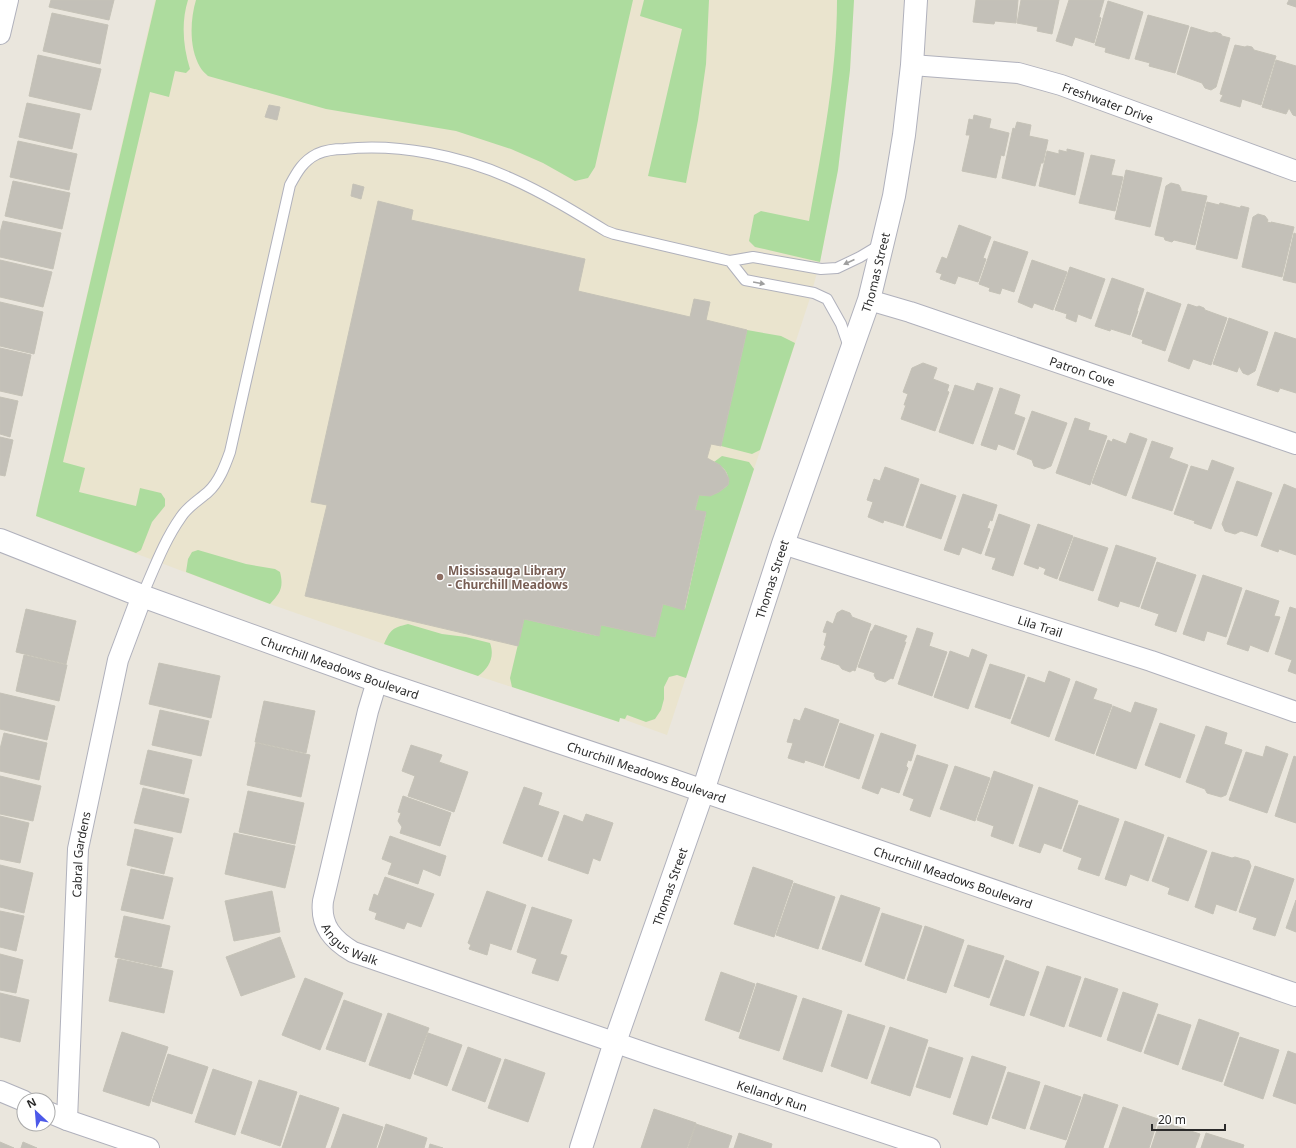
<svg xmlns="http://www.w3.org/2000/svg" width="1296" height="1148" viewBox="0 0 1296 1148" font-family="'Noto Sans',sans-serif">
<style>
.education{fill:#eae4ce}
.green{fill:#addc9e}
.building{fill:#c3c0b8;stroke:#c5c2b7}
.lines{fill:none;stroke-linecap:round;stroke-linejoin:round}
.lane-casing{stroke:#b0b1bc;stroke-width:12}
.street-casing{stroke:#b0b1bc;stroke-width:22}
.secondary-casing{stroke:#b0b1bc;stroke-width:24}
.lane{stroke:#fff;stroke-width:10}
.street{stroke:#fff;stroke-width:20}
.secondary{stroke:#fff;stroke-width:22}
.oneway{fill:#9f9f9f}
.education-dot{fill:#8d6e63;stroke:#fff;stroke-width:1.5}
.labels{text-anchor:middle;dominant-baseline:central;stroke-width:3;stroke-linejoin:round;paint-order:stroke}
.street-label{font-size:12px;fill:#2a2a2a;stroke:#fff}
.education-label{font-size:12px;font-weight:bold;fill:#785e54;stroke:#fff;text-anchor:start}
</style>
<rect width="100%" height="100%" fill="#eae6dd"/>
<path class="education" d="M 155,0 L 854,0 L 850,70 L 838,170 L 820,262 L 810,298 L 667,735 L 620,718 L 619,722 L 478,676 L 384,644 L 270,604 L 36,516 L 38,506 Z"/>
<path class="green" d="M 156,0 L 188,0 C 181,22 183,47 190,69 L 186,73 L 175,71 L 169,97 L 150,92 L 63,462 L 85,468 L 79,492 L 136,506 L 140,488 L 161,493 L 165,499 L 165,506 L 152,522 L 141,550 L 136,553 L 36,516 L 38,506 Z
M 196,0 L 633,0 L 595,167 L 588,178 L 575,181 L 543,163 L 511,149 L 456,131 L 326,109 L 208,76 C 206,74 202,71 200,67 C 189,48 190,20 196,0 Z
M 644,0 L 709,0 L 706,64 L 698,120 L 686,183 L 648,176 L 682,29 L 640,16 Z
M 837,0 L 854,0 L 850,70 L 838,170 L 820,262 L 755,247 L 749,241 L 754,215 L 761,211 L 809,221 C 822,148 837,74 837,0 Z
M 747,330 L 781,336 L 795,343 L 760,450 L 752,454 L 721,446 Z
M 722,456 L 749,462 L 754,469 L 686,678 L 677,675 L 669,677 L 664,687 L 664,699 L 661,710 L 655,719 L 646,722 L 627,715 L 625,719 L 620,718 L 619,722 L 512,687 L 510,678 L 524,619 L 598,636 L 601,625 L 655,637 L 663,604 L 685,609 L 706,513 L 695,510 L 699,495 C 713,496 717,494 728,485 C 730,473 724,467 714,462 Z
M 198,550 L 246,564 L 275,569 L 280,572 C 284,588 280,593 270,604 L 186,572 L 188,559 L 192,552 Z
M 408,624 L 442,634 L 466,637 L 490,643 C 495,657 489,668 478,676 L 384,644 C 391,629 392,628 408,624 Z"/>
<path class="building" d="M 51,0 L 114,0 L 109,20 L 49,7 Z
M 976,0 L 1018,0 L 1016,23 L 995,21 L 994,24 L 973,22 Z
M 1021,0 L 1059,0 L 1052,34 L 1037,31 L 1038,27 L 1017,23 Z
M 1069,0 L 1104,0 L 1099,17 L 1101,18 L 1094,43 L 1075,37 L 1072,46 L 1056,41 Z
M 1289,0 L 1296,0 L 1296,7 L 1287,4 Z
M 1108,1 L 1143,12 L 1129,59 L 1105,52 L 1106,48 L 1095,45 Z
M 52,13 L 108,25 L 100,64 L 43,51 Z
M 1148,15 L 1189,26 L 1175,73 L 1149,66 L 1150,63 L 1135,59 Z
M 1191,27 L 1211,33 L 1215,32 L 1221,34 L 1222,36 L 1230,38 L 1216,87 L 1211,90 L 1205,88 L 1202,83 L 1177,74 Z
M 1235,45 L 1245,47 L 1247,46 L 1252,47 L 1254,50 L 1276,56 L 1261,105 L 1242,99 L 1240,107 L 1220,101 L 1223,95 L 1220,94 Z
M 38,55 L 101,69 L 91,110 L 29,96 Z
M 1276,60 L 1296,66 L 1296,116 L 1293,115 L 1289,108 L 1286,114 L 1262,107 Z
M 27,103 L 80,114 L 72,149 L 19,137 Z
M 269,105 L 280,107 L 277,120 L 265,117 Z
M 974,115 L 991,119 L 989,128 L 1009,133 L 1004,156 L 1001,155 L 996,178 L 962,171 L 970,135 L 966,135 L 969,119 L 973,120 Z
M 1017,122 L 1031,125 L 1029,136 L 1048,140 L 1043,163 L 1041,163 L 1035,186 L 1002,178 L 1013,128 L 1015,129 Z
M 18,141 L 77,154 L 69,190 L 10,177 Z
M 1067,149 L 1084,153 L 1075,195 L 1039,186 L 1047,151 L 1059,154 L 1059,150 L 1067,152 Z
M 1091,155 L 1115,160 L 1111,175 L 1123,177 L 1115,211 L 1079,203 Z
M 1126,170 L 1162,178 L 1150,227 L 1115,219 Z
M 13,181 L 70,193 L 62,229 L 5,216 Z
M 1171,183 L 1179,185 L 1181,189 L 1181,191 L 1207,196 L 1195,245 L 1174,240 L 1172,242 L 1165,240 L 1164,237 L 1155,235 L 1166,186 Z
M 353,184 L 364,187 L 361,199 L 351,196 Z
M 378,201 L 413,210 L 411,220 L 585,259 L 578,291 L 690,317 L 694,299 L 710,302 L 706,320 L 747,330 L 721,446 L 711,444 L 707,458 L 720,465 L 725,471 L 729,479 L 728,485 L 719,492 L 710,496 L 699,495 L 695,510 L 706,512 L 684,610 L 663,604 L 655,637 L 601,625 L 599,636 L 524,619 L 518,646 L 305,596 L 327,505 L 311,502 Z
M 1207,202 L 1219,205 L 1220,203 L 1240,208 L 1241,206 L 1249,208 L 1237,259 L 1196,249 Z
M 1258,214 L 1265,216 L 1268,220 L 1267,222 L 1271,223 L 1271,222 L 1294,227 L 1282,277 L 1242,267 L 1253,217 Z
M 3,221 L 61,233 L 53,269 L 0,257 L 0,233 Z
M 959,225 L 991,237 L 983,258 L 986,259 L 978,282 L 958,276 L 955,284 L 940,279 L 942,274 L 936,272 L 942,257 L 947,259 Z
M 1294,233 L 1296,234 L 1296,283 L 1283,280 Z
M 994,241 L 1028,252 L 1014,292 L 1002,288 L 1000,294 L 989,291 L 990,288 L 979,284 Z
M 0,260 L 52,272 L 43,307 L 0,297 Z
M 1032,260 L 1067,272 L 1053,310 L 1034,303 L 1032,308 L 1018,302 Z
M 1070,267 L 1105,279 L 1091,319 L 1078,314 L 1076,322 L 1066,318 L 1067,314 L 1055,310 Z
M 1112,278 L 1144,289 L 1137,311 L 1138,311 L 1130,335 L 1111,329 L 1110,331 L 1095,326 Z
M 1147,292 L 1181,304 L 1165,351 L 1142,343 L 1143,340 L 1132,336 Z
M 0,302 L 43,312 L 34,354 L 0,346 Z
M 1188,304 L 1197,307 L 1199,306 L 1204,308 L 1205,310 L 1227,318 L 1211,365 L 1193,359 L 1189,369 L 1168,361 Z
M 1229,318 L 1268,332 L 1255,371 L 1248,375 L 1243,373 L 1239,366 L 1237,372 L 1213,364 Z
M 1275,332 L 1296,339 L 1296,393 L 1280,388 L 1278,392 L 1257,385 Z
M 0,348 L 31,355 L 22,396 L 0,391 Z
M 923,363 L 937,368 L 933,379 L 949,385 L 947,391 L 949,392 L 935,431 L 901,419 L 906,405 L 904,405 L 908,394 L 903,392 L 912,368 Z
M 977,383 L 993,388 L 973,444 L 939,432 L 955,385 L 974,391 Z
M 1000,388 L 1020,395 L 1014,414 L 1025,418 L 1014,450 L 998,444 L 996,450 L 981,445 Z
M 0,397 L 18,401 L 10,437 L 0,434 Z
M 1032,411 L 1067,423 L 1051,466 L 1044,469 L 1034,466 L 1032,460 L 1017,454 Z
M 1075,418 L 1090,423 L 1088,430 L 1107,436 L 1090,485 L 1056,473 Z
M 1130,433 L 1147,439 L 1126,496 L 1092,483 L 1108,440 L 1112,442 L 1113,439 L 1126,444 Z
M 0,437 L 13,440 L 5,476 L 0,475 Z
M 1152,441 L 1173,448 L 1169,458 L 1188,465 L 1172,511 L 1132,498 Z
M 1212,460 L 1234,468 L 1211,529 L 1194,523 L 1195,521 L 1174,514 L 1191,466 L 1208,471 Z
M 885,467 L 919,479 L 903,526 L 884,520 L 883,523 L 868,517 L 873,502 L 867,500 L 874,479 L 880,481 Z
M 1237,481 L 1272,493 L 1257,536 L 1241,531 L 1235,534 L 1225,531 L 1222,524 Z
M 921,484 L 956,496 L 941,539 L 906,527 Z
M 1284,484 L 1296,489 L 1296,555 L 1279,549 L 1278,552 L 1261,546 Z
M 963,494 L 997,505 L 992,521 L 990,520 L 987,528 L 990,529 L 981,554 L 962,547 L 959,555 L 944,550 Z
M 999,514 L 1030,525 L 1013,576 L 992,569 L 996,558 L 985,555 Z
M 1038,524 L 1073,536 L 1057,579 L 1044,574 L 1046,569 L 1039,566 L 1038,569 L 1024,564 Z
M 1074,537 L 1108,548 L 1093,591 L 1059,580 Z
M 1116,545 L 1156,558 L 1139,607 L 1120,601 L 1118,607 L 1098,600 Z
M 1157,562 L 1196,575 L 1176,632 L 1155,625 L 1159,614 L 1141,608 Z
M 1203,575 L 1242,588 L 1226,637 L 1207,631 L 1204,641 L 1183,634 Z
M 1246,590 L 1279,601 L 1274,616 L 1280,617 L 1268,652 L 1250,645 L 1248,651 L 1227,644 Z
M 1290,607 L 1296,609 L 1296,674 L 1288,671 L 1292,660 L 1275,654 Z
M 26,609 L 76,621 L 66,664 L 16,652 Z
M 842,610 L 850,613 L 852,617 L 871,624 L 855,671 L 853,670 L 850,672 L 842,669 L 839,665 L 821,659 L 826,646 L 824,645 L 827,633 L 823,632 L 827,621 L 833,624 L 837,613 Z
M 875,625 L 907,636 L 904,642 L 906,642 L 893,679 L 891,678 L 885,682 L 876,679 L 874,675 L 875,673 L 858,667 L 871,631 L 872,631 Z
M 917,628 L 933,633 L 929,646 L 947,652 L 932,696 L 898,684 Z
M 972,649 L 987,655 L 968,709 L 934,697 L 950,651 L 969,658 Z
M 24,655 L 67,665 L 59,701 L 16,691 Z
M 159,663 L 220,676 L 211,718 L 149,704 Z
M 990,664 L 1025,675 L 1010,719 L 975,707 Z
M 1049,671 L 1070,679 L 1049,737 L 1011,723 L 1028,677 L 1045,683 Z
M 1076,681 L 1097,689 L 1093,699 L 1112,705 L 1094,754 L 1055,740 Z
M 0,693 L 55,706 L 47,740 L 0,729 Z
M 264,701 L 315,711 L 306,753 L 255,742 Z
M 1135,702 L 1157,709 L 1136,769 L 1096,755 L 1113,706 L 1131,713 Z
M 805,708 L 839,720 L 823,766 L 805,760 L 804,763 L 788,758 L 793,743 L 787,742 L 794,719 L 800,721 Z
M 160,710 L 209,721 L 201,756 L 152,745 Z
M 840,723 L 874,735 L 859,779 L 825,767 Z
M 1160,723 L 1195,735 L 1180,778 L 1145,765 Z
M 1206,726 L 1227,733 L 1224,744 L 1242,750 L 1226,795 L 1221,797 L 1207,793 L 1205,789 L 1186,782 Z
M 4,733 L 47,743 L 39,780 L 0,771 L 0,749 Z
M 881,733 L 916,745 L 911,761 L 908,760 L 906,766 L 908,768 L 899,793 L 881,787 L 878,794 L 862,788 Z
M 256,743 L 310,755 L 301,797 L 247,785 Z
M 411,745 L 442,755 L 439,762 L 468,772 L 454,812 L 408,796 L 415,776 L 402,771 Z
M 1266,746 L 1288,754 L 1267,813 L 1229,800 L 1246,752 L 1263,757 Z
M 148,750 L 192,760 L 184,794 L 140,784 Z
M 917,755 L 948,765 L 930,817 L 910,810 L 914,799 L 903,795 Z
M 1294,756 L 1296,757 L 1296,823 L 1275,816 Z
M 955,766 L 990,778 L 975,821 L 940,809 Z
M 994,771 L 1033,785 L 1013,844 L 991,836 L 994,826 L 977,820 Z
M 0,776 L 41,786 L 33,821 L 0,814 Z
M 524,787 L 542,793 L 538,805 L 559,812 L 542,857 L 503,843 Z
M 1039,787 L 1078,801 L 1061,849 L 1044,843 L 1040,853 L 1019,846 Z
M 143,788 L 189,799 L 181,833 L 134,823 Z
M 248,791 L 304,803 L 295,844 L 239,832 Z
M 403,796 L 451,813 L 440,846 L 400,833 L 402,827 L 398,821 L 401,813 L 398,812 Z
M 1079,805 L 1119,819 L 1099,876 L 1078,869 L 1082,858 L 1063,851 Z
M 586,814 L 613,823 L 600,861 L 593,858 L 588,874 L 548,860 L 564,815 L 583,822 Z
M 0,816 L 29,823 L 20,863 L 0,859 Z
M 1125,821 L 1164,835 L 1148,881 L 1130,874 L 1126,886 L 1105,879 Z
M 135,829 L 173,838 L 164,874 L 127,865 Z
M 234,833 L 295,846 L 285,888 L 225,874 Z
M 390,836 L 446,856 L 440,876 L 423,869 L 418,884 L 388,874 L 392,863 L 382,859 Z
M 1168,837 L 1207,851 L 1188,901 L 1168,894 L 1170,888 L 1152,881 Z
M 1212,852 L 1232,858 L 1235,857 L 1249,861 L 1251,866 L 1236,911 L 1216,904 L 1213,914 L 1195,907 Z
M 0,865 L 33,873 L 24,913 L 0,907 Z
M 1255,866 L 1294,879 L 1275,936 L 1253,929 L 1257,918 L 1239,912 Z
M 753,867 L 793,881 L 774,937 L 734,924 Z
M 131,869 L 173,878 L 163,919 L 121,910 Z
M 385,877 L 434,894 L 421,927 L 407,922 L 404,929 L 375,919 L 377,913 L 369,910 L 374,894 L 378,896 Z
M 794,883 L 835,897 L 818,949 L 776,935 Z
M 272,891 L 280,932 L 234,941 L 225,901 Z
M 487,891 L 526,905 L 511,950 L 490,943 L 487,955 L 469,949 L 471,945 L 468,943 Z
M 841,895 L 880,908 L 861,962 L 822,949 Z
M 1296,900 L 1296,932 L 1286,928 Z
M 532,907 L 572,920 L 560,954 L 567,956 L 558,981 L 532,973 L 537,959 L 517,952 Z
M 0,911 L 24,916 L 16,951 L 0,947 Z
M 882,913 L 922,926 L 904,979 L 865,965 Z
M 124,916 L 170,926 L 161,967 L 115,957 Z
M 925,926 L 964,940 L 946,993 L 907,980 Z
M 280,937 L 295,977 L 241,996 L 226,957 Z
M 968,945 L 1004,956 L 989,998 L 954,986 Z
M 0,954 L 23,960 L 16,993 L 0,990 Z
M 118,959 L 173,971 L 164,1013 L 109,1001 Z
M 1006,960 L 1039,972 L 1024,1016 L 990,1005 Z
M 1047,966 L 1081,977 L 1064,1027 L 1030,1015 Z
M 721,972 L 755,984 L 739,1032 L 705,1020 Z
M 305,978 L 343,993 L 320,1050 L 282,1035 Z
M 1085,978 L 1118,989 L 1101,1037 L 1069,1026 Z
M 757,983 L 797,996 L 779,1051 L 739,1038 Z
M 1123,992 L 1158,1004 L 1141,1052 L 1107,1040 Z
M 0,993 L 29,1000 L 20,1042 L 0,1037 Z
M 803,998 L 842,1011 L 822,1072 L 783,1059 Z
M 344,1000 L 382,1014 L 365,1062 L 326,1049 Z
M 388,1013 L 429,1028 L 410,1079 L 369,1065 Z
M 848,1014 L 885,1026 L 867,1079 L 831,1066 Z
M 1158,1014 L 1191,1025 L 1178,1065 L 1144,1053 Z
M 1199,1019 L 1239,1033 L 1222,1082 L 1182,1069 Z
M 890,1027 L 928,1040 L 910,1096 L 871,1083 Z
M 122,1032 L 168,1047 L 149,1106 L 103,1091 Z
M 428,1033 L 462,1045 L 447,1086 L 414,1074 Z
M 1240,1037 L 1279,1050 L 1263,1099 L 1224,1085 Z
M 468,1047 L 501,1059 L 485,1102 L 452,1090 Z
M 929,1047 L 963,1058 L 950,1098 L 916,1087 Z
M 1288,1051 L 1296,1054 L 1296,1104 L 1273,1096 Z
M 168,1054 L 208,1067 L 192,1114 L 152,1101 Z
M 972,1056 L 1006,1067 L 987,1125 L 953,1114 Z
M 505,1059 L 545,1073 L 528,1122 L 488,1108 Z
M 213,1069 L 252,1082 L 235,1135 L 195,1122 Z
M 1008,1072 L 1040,1082 L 1025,1129 L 992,1118 Z
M 259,1080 L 297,1092 L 280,1146 L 241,1133 Z
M 1045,1085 L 1081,1097 L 1066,1140 L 1030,1129 Z
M 1084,1094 L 1118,1105 L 1103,1148 L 1065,1148 Z
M 300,1095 L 339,1108 L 325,1148 L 282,1148 Z
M 1123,1107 L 1158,1119 L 1149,1148 L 1109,1148 Z
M 654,1109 L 696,1123 L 687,1148 L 641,1148 Z
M 343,1114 L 383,1127 L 376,1148 L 331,1148 Z
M 1160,1121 L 1200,1134 L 1195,1148 L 1151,1148 Z
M 386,1124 L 427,1138 L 424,1148 L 378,1148 Z
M 696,1124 L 732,1136 L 728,1148 L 688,1148 Z
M 739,1133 L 772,1144 L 771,1148 L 734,1148 Z
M 1206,1133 L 1244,1145 L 1243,1148 L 1201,1148 Z
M 0,1142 L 14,1148 L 0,1148 Z
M 23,1142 L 37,1148 L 21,1148 Z
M 430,1144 L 443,1148 L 429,1148 Z"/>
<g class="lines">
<g class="lane-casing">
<path id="lane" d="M 730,261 L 745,280 L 814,293 L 827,299 L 841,324 L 849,347
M 142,596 C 154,569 164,541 181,517 C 188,506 199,500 208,492 C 219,482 225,466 230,452 L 290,185 C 297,172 303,161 317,154 C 326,150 335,149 344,149 C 398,143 461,156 510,178 C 544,193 575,212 606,231 L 614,234 L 730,261 L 753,257 L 821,269 L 837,268 L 860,257 L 880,245"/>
</g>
<g class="street-casing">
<g id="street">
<path d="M 0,34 L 8,0"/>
<path id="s1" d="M 912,65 L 1018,73 L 1061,85 L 1296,171"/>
<path id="s2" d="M 869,300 L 910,312 L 1296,444"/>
<path id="s3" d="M 783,544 L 1151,661 L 1296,712"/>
<path id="s4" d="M 377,681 L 368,711 L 323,901 C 320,926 333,940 353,952 L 657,1057 L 930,1148"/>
<path d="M 0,1091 L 24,1101"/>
<path d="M 48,1112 L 67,1120 L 149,1148"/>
<path id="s5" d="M 67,1120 L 78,849 L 118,660 L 142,596"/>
</g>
</g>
<g class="secondary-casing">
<g id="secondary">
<path id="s6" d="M 0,540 L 142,596 L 377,681 L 657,775 L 1296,995"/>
<path id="s7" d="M 581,1148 L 615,1042 L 703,791 L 783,544 L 869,300 L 894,196 L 904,135 L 912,65 L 916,0"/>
</g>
</g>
<use href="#lane" class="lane"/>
<use href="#street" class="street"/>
<use href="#secondary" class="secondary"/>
</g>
<defs><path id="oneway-solid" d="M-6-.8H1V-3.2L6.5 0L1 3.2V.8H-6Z"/></defs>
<g class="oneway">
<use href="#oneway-solid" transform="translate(849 262) rotate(156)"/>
<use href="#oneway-solid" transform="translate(759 283) rotate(10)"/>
</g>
<circle class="education-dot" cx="440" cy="577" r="4"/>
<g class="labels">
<g class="street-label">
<text stroke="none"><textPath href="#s1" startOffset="201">Freshwater Drive</textPath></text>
<text stroke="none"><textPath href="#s7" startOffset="924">Thomas Street</textPath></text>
<text stroke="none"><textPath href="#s2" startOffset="225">Patron Cove</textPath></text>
<text stroke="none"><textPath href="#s7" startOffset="600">Thomas Street</textPath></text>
<text stroke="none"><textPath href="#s3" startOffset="270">Lila Trail</textPath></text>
<text stroke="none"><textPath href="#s6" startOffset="363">Churchill Meadows Boulevard</textPath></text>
<text stroke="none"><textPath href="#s6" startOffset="687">Churchill Meadows Boulevard</textPath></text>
<text stroke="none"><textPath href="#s5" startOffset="266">Cabral Gardens</textPath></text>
<text stroke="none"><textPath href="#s6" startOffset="1011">Churchill Meadows Boulevard</textPath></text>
<text stroke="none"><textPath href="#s7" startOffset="276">Thomas Street</textPath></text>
<text stroke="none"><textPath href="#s4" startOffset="283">Angus Walk</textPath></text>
<text stroke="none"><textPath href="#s4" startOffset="733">Kellandy Run</textPath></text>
</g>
<g class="education-label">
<text x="448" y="570">Mississauga Library<tspan x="448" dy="14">- Churchill Meadows</tspan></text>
</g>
</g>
<g transform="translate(36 1112) rotate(334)"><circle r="19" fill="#ffffff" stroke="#aaaaaa"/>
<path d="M0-3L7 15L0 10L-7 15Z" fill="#4c59e9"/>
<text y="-6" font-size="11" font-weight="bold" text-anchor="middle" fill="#2a2a2a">N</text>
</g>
<path d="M1152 1124v6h73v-6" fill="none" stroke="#2a2a2a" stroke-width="2"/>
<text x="1158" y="1124" font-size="12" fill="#2a2a2a" stroke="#ffffff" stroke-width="3" paint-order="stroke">20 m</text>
</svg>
